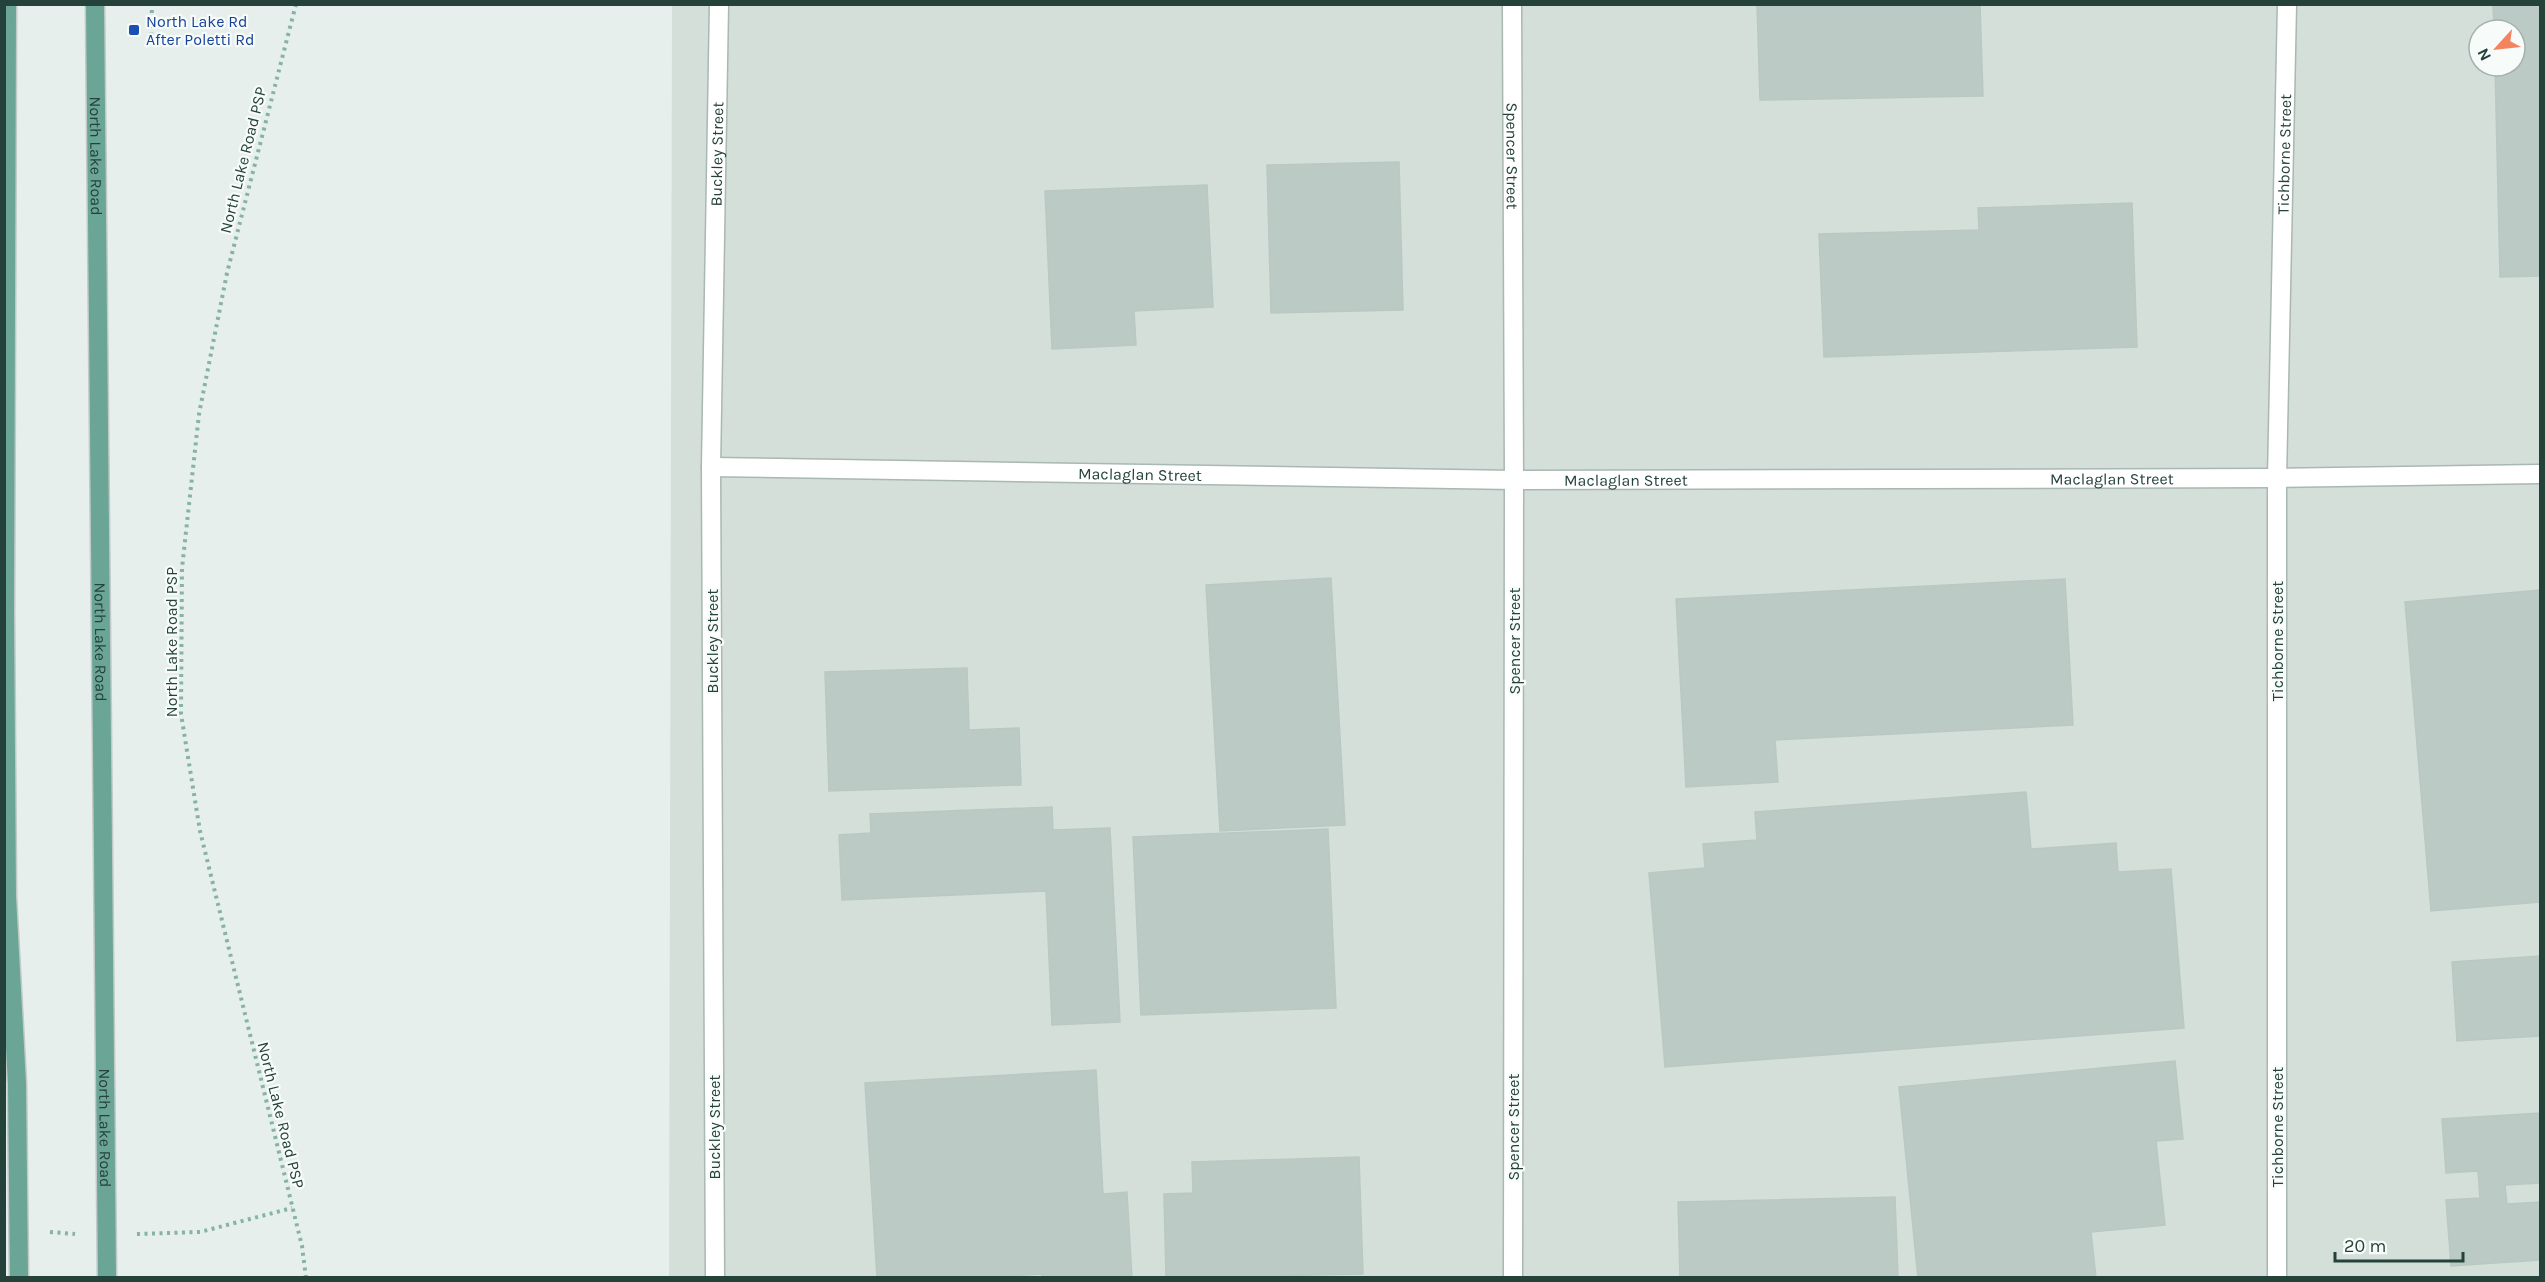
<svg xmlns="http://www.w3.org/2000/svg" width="2545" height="1282" viewBox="0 0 2545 1282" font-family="Karla,sans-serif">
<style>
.built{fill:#d4dfda;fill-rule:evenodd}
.building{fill:#bbcac4;stroke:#b8c9c2;stroke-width:1.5}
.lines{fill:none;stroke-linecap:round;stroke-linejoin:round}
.minor-casing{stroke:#a8b8b2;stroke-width:21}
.primary-casing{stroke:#c2cac8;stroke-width:21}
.path{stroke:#86b3a5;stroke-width:4;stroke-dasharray:3 4.5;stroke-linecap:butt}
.minor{stroke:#fff;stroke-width:18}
.primary{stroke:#6aa596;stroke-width:18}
.transit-dot{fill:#1a4fb4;stroke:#f7fbf9;stroke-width:2}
.labels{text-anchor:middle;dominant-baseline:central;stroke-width:4.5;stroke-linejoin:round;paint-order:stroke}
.transit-label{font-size:16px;fill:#164399;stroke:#f7fbf9;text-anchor:start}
.street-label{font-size:16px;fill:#24423a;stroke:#f7fbf9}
</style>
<rect width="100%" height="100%" fill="#e6efeb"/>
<path class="built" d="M 672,5 L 2540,5 L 2540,1277 L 669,1277 ZM 2479,30 L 2515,30 L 2515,66 L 2479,66 Z"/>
<path class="building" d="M 1757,4 L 1980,4 L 1983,96 L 1760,100 Z
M 2493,4 L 2540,4 L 2540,276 L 2500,277 L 2495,66 L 2515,66 L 2515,30 L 2494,30 Z
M 1399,162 L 1403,310 L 1271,313 L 1267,165 Z
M 1207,185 L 1213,307 L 1134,311 L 1136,345 L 1052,349 L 1045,191 Z
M 2132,203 L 2137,347 L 1824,357 L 1819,234 L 1979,230 L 1978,208 Z
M 1331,578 L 1345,825 L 1220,831 L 1206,585 Z
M 2065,579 L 2073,725 L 1775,740 L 1778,782 L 1686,787 L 1676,599 Z
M 2540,590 L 2540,902 L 2431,911 L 2405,602 Z
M 967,668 L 969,730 L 1019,728 L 1021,785 L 829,791 L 825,672 Z
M 2026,792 L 2031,849 L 2116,843 L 2118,872 L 2171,869 L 2184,1028 L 1665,1067 L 1649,873 L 1705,868 L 1703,844 L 1757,840 L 1755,812 Z
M 1052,807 L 1053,830 L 1110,828 L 1120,1022 L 1052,1025 L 1046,891 L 842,900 L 839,835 L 871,833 L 870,814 Z
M 1328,829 L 1336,1008 L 1141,1015 L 1133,837 Z
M 2540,956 L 2540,1036 L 2457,1041 L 2452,962 Z
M 2175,1061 L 2183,1139 L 2156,1141 L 2165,1225 L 2091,1232 L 2096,1278 L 1918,1278 L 1899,1087 Z
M 1096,1070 L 1103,1194 L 1127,1192 L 1132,1278 L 1042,1278 L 1042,1274 L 977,1278 L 877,1278 L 865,1083 Z
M 2540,1113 L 2540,1183 L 2505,1185 L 2507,1204 L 2540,1202 L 2540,1260 L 2451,1266 L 2446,1200 L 2480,1198 L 2478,1171 L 2446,1173 L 2442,1119 Z
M 1359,1157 L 1363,1274 L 1166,1278 L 1164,1194 L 1193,1193 L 1192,1162 Z
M 1895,1197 L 1898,1278 L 1680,1278 L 1678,1202 Z"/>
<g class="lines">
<g class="minor-casing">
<g id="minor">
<path id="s1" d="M 1512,4 L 1514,480 L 1513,1278"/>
<path id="s2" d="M 711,467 L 1514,480 L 2277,478 L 2540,474"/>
<path id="s3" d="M 715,1278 L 711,467 L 719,4"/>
<path id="s4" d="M 2277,1278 L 2277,478 L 2287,4"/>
</g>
</g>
<g class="primary-casing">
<g id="primary">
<path d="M 7,4 L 5,613 L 7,897 L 17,1084 L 19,1278"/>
<path id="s5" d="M 95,4 L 107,1278"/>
</g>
</g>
<path class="path" d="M 296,4 L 227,273 L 199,414 L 182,568 L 181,714 L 200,831 L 302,1246 L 306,1278
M 151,43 L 152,4
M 50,1232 L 75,1234
M 137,1234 L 200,1232 L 292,1208"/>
<use href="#minor" class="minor"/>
<use href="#primary" class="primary"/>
</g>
<rect class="transit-dot" x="128" y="24" width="12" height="12" rx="3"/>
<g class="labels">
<g class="transit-label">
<text x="146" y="21">North Lake Rd<tspan x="146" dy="18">After Poletti Rd</tspan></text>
</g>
<g class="street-label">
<text stroke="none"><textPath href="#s5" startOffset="152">North Lake Road</textPath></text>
<text stroke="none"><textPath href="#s3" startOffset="1124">Buckley Street</textPath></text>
<text stroke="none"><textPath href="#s1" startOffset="152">Spencer Street</textPath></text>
<text stroke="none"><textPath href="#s4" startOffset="1124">Tichborne Street</textPath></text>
<text transform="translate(243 160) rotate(-76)">North Lake Road PSP</text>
<text stroke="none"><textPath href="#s2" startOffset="429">Maclaglan Street</textPath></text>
<text stroke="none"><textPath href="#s2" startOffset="1401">Maclaglan Street</textPath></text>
<text stroke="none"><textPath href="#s2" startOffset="915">Maclaglan Street</textPath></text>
<text stroke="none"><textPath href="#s5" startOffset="638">North Lake Road</textPath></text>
<text transform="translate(712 641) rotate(-90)">Buckley Street</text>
<text transform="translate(1514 641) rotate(-90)">Spencer Street</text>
<text transform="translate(2277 641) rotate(-90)">Tichborne Street</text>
<text transform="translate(171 642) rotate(-90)">North Lake Road PSP</text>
<text transform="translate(281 1115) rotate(76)">North Lake Road PSP</text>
<text stroke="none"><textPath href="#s5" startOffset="1124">North Lake Road</textPath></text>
<text transform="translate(714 1127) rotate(-90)">Buckley Street</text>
<text transform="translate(1513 1127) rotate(-90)">Spencer Street</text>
<text transform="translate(2277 1127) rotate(-90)">Tichborne Street</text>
</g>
</g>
<rect width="2545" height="1282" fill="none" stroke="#24423a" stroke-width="12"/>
<g transform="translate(2497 48) rotate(243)"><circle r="28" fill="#f7fbf9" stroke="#a3b1ad" stroke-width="1.5"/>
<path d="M0-4.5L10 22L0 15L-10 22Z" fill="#f4845f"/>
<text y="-9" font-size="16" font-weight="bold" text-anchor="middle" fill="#24423a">N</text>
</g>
<path d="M2335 1252v9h128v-9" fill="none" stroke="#24423a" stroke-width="3"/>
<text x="2344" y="1252" font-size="18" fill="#24423a" stroke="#f7fbf9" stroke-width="4.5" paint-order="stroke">20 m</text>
</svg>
